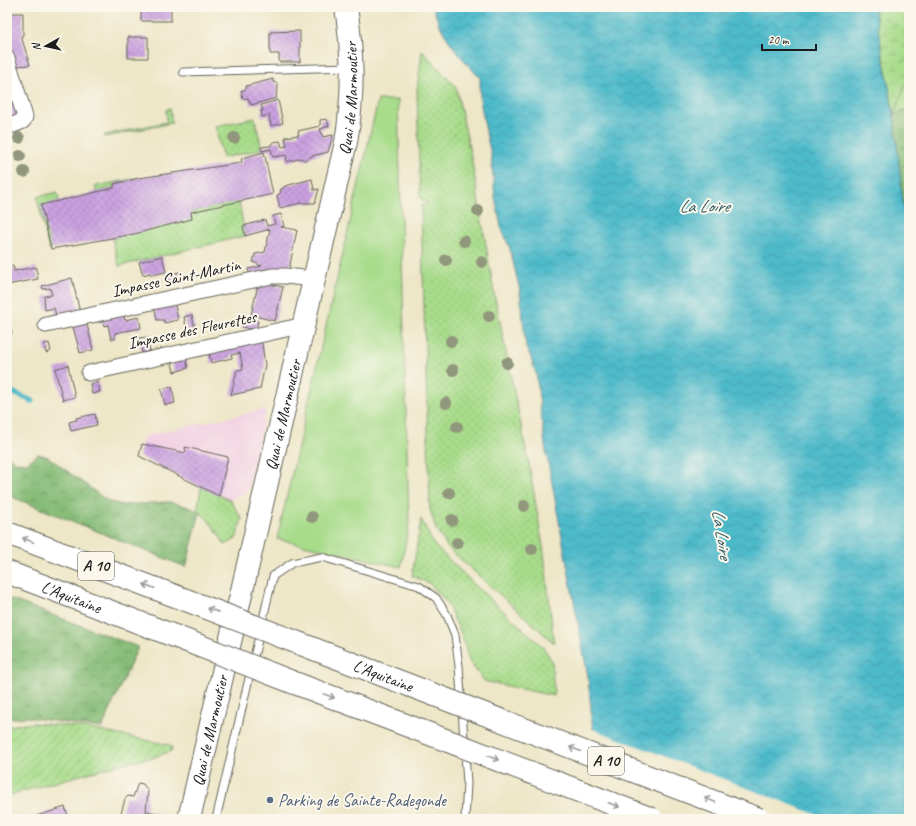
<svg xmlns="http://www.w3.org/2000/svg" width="916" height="826" viewBox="0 0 916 826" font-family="Caveat,sans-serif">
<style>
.built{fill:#f2cfe2}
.grass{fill:url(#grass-dots);stroke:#627c54}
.forest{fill:url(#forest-crowns);stroke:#516c4a}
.wetland{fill:url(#wetland-marsh);stroke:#627c54}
.garden{fill:url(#garden-furrows);stroke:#627c54}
.pitch{fill:#a8dc8b;stroke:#627c54}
.water{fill:url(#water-waves);stroke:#356b73}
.pier{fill:#ede6c7}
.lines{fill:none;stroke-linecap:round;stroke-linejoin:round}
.stream{stroke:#4ebaca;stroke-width:5.5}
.building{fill:url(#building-cross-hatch)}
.lane-casing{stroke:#656358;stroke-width:9}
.street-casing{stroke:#656358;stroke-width:17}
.primary-casing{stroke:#656358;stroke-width:24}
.highway-casing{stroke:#656358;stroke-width:24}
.lane{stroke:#fff;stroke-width:7}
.street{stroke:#fff;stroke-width:15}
.primary{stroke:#fff;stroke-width:22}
.highway{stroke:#fff;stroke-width:22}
.highway-bridge-casing{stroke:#656358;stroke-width:24;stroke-linecap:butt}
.highway-bridge{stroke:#fff;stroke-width:22}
.tree{fill:#91977b}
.oneway{stroke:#999}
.service-dot{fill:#5c6f8a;stroke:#fbf7ec;stroke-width:1.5}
.labels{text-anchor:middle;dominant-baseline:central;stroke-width:4;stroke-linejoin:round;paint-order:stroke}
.shield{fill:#fbf7ec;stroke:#5f5e5a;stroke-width:1}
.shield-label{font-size:16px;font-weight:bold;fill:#1c1c1c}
.street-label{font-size:17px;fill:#1c1c1c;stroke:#fbf7ec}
.service-label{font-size:17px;fill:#4e5e75;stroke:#fbf7ec;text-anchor:start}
.water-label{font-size:18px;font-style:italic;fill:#305b62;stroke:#fbf7ec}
</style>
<defs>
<pattern id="grass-dots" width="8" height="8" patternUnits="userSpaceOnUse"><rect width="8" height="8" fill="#a8dc8b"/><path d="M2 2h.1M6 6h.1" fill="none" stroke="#90bc77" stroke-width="1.8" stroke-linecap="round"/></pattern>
<pattern id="forest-crowns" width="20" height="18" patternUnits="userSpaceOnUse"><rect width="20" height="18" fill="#86bc77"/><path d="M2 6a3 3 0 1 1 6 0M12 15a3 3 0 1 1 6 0" fill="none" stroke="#6d9861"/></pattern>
<pattern id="wetland-marsh" width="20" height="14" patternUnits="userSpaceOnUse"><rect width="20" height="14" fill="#a8dc8b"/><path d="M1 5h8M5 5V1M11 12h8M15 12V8" fill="none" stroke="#90bc77"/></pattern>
<pattern id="garden-furrows" width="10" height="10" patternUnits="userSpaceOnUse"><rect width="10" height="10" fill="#a8dc8b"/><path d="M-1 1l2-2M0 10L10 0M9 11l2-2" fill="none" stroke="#90bc77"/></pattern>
<pattern id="water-waves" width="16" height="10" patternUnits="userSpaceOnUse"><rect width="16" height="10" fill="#4ebaca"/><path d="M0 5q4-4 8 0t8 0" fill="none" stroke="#449fad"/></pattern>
<pattern id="building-cross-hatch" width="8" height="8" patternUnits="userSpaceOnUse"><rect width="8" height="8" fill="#cba1e1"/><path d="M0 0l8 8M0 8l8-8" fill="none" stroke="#ae8ac0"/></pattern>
</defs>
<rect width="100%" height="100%" fill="#fbf7ec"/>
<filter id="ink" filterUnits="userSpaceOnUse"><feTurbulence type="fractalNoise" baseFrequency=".025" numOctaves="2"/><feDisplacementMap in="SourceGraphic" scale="8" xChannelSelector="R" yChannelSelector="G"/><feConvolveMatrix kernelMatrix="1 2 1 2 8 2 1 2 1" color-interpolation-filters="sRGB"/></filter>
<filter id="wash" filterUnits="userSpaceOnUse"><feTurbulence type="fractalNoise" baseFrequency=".012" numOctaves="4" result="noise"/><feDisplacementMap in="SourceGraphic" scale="16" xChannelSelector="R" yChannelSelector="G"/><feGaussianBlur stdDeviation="0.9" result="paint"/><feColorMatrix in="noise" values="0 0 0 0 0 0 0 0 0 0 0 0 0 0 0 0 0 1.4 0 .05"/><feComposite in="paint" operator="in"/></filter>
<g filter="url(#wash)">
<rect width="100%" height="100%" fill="#ede6c7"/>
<path class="built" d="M 266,409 L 248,491 L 230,500 L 139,456 L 144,436 Z"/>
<path class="grass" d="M 422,51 L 456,87 L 471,156 L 494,293 L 529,464 L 544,553 L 554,643 L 448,548 L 436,529 L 430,509 L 421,206 L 428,203 L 420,198 L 417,90 Z
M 909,74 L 909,108 L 894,115 Z
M 170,108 L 172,123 L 105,137 L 104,135 L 167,122 L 166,110 Z
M 255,118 L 262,149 L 223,158 L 215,126 Z
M 139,178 L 114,184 L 114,188 L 97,192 L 95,186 Z
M 57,192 L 59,201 L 51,249 L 49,249 L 37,197 Z
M 239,201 L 245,236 L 119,266 L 112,238 L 191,212 Z
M 201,487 L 230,500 L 242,519 L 236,539 L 225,545 C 219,535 208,516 197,511 Z
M 421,519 L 434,545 L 479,589 L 543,647 L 552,661 L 554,696 L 484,681 L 469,661 L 462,636 L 447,603 L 429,583 L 412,576 Z"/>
<path class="forest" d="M 909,108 L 909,261 L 894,115 Z
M 38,454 L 48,457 L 109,502 L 123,505 L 169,502 L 186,506 L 200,512 L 186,567 L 7,495 L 7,455 L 15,462 L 27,463 Z
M 7,598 L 138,647 L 102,728 L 26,717 L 7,719 Z"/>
<path class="wetland" d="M 874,7 L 909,7 L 909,74 L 894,115 Z"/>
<path class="garden" d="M 34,723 L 81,727 L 170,745 L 172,748 L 171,751 L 152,758 L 128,762 L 9,795 L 7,794 L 7,726 Z"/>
<path class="pitch" d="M 378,100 L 398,100 L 409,525 L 401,567 L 277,539 Z"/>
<path class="water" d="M 433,7 L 874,7 L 894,115 L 909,261 L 909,819 L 601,819 L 588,677 L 545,446 L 536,373 L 530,355 L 526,348 L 520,291 L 510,249 L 501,227 L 495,197 L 491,154 L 486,133 L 480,99 L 480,78 C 460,56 441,36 433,7 Z"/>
<path class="pier" d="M 590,728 L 828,819 L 599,819 Z"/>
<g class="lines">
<path class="stream" d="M 7,390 L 32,401"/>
</g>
<g id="blocks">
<path class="building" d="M 141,7 L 171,7 L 171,21 L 141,21 Z
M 10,13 L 23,13 L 23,36 L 21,36 L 30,65 L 15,66 L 7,38 L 7,19 L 10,19 Z
M 300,31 L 300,62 L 279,62 L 279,54 L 270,54 L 270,32 Z
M 128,37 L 148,37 L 148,58 L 128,58 Z
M 273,79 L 273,82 L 277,83 L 278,88 L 276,95 L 277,98 L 251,105 L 248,98 L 243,99 L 241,91 L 246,89 L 246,86 Z
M 17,100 L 20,112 L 7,124 L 7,110 Z
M 278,100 L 283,123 L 271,126 L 269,115 L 262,117 L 261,111 L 263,111 L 261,105 Z
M 327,119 L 329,126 L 320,129 L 323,137 L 333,135 L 328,152 L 312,156 L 307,160 L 304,160 L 301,158 L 287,162 L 286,155 L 273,157 L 271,149 L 262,151 L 261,147 L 270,146 L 273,142 L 280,141 L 282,147 L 287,146 L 285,137 L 299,135 L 298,131 L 320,126 L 320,120 Z
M 264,152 L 273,194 L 191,212 L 192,219 L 134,234 L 51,249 L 41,205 L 114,188 L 114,184 L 139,178 L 241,163 L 242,158 Z
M 312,179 L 314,190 L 319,189 L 315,203 L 301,203 L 280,208 L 277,195 L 280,194 L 281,189 L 285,187 L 285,186 Z
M 281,214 L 284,226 L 281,227 L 297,230 L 289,270 L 250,276 L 248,269 L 262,266 L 253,262 L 255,254 L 265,252 L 270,229 L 245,236 L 243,226 L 265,220 L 267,226 L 275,224 L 273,216 Z
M 162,256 L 166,272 L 151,275 L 150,273 L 143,275 L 139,262 Z
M 13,265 L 14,271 L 36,267 L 38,279 L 7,285 L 7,266 Z
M 180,272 L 182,280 L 169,283 L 166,275 Z
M 72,278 L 80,313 L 57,319 L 54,308 L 45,310 L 44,296 L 52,295 L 50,288 L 43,289 L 42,286 Z
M 269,284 L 283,287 L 275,321 L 251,315 L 258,285 Z
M 174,300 L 178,320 L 164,323 L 164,320 L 157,320 L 154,304 Z
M 124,315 L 125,320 L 139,317 L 141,328 L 115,333 L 115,339 L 111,339 L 108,325 L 104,326 L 103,322 L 98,322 L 97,317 Z
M 192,315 L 195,329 L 187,331 L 184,317 Z
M 7,316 L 12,333 L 7,333 Z
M 244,318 L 258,321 L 256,330 L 242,327 Z
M 86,320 L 93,350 L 80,353 L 72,323 Z
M 147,337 L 150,351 L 142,353 L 139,338 Z
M 261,337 L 265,365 L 260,389 L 231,395 L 237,370 L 243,369 L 240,353 L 231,355 L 232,358 L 211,363 L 209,353 Z
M 49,343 L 51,351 L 46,353 L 44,344 Z
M 185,354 L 188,368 L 174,372 L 171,358 Z
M 68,365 L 75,397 L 63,400 L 55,369 Z
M 98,382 L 100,392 L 92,394 L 90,384 Z
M 172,387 L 175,403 L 165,405 L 161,389 Z
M 95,414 L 97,425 L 71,431 L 69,422 L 77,420 L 76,418 Z
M 142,444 L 186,453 L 185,447 L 228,457 L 219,496 L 139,456 Z
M 138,783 L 143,784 L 148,791 L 146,811 L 161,814 L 160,819 L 128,819 L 123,818 L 121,814 L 125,799 L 128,796 L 133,797 Z
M 65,807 L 69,819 L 35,819 L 34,817 Z"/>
</g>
</g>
<g filter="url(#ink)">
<use href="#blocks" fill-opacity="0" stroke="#656358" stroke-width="1"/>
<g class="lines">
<g class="lane-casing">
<path id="lane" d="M 183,72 L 350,67
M 216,819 L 273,576 L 292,563 L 322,557 L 419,586 L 436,598 L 447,615 L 455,635 L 459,666 L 467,783 L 465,819"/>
</g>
<g class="street-casing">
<path id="street" d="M 7,58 L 25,117 L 23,121 L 13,125
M 46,325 L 272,276 L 285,276 L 314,279
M 89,373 L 304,325"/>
</g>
<g class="primary-casing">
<g id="primary">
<path id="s1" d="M 189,819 L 346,142 C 354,95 353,54 346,7"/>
</g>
</g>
<g class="highway-casing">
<g id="highway">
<path d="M 7,533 L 186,600"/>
<path id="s2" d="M 7,572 L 177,637"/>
<path id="s3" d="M 301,644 L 453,702"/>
<path d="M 292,682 L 456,744"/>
</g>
</g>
<use href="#lane" class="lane"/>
<use href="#street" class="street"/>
<use href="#primary" class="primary"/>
<use href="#highway" class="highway"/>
<g class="highway-bridge-casing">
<path id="highway-bridge" d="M 186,600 L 301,644
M 177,637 L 292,682
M 453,702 L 759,819
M 456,744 L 652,819"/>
</g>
<use href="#highway-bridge" class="highway-bridge"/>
</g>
<g class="tree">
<circle cx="19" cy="138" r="6"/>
<circle cx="234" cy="138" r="6"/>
<circle cx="20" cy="156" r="6"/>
<circle cx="24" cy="172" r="6"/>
<circle cx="478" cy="211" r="6"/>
<circle cx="464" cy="241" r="6"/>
<circle cx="446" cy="260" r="6"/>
<circle cx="482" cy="262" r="6"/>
<circle cx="489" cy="316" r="6"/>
<circle cx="451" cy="341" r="6"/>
<circle cx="507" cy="363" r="6"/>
<circle cx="453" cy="370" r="6"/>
<circle cx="446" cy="403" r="6"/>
<circle cx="457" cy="427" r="6"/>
<circle cx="449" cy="493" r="6"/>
<circle cx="524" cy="506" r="6"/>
<circle cx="312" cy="517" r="6"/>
<circle cx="452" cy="520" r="6"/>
<circle cx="457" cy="543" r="6"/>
<circle cx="532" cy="549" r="6"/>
</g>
<defs><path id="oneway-shaft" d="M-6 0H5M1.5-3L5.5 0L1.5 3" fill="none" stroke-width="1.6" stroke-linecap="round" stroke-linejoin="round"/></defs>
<g class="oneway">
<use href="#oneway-shaft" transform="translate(28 540) rotate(-159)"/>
<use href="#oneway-shaft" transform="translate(149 586) rotate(-159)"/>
<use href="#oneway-shaft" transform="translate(213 610) rotate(-159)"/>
<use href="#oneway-shaft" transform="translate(329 696) rotate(21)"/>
<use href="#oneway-shaft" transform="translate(575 749) rotate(-159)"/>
<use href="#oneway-shaft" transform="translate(493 758) rotate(21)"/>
<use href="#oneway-shaft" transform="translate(710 800) rotate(-159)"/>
<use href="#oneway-shaft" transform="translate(614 805) rotate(21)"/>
</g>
</g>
<circle class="service-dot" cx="270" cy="800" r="4"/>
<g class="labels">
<g class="shield">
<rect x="78" y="552" width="36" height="28" rx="3"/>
<rect x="588" y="747" width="36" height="28" rx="3"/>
</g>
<g class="shield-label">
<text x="96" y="566">A 10</text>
<text x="606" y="761">A 10</text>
</g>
<g class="street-label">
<text stroke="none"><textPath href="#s1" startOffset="739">Quai de Marmoutier</textPath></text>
<text transform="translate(176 278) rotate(-12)">Impasse Saint-Martin</text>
<text transform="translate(192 330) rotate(-12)">Impasse des Fleurettes</text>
<text stroke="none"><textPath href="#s1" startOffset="415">Quai de Marmoutier</textPath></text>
<text stroke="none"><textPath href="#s2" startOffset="69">L'Aquitaine</textPath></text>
<text stroke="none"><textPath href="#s3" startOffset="88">L'Aquitaine</textPath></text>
<text stroke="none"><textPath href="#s1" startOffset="91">Quai de Marmoutier</textPath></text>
</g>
<g class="service-label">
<text x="278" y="800">Parking de Sainte-Radegonde</text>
</g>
<g class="water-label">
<text x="704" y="206">La Loire</text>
<text transform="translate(722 534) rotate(81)">La Loire</text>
</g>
</g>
<rect width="916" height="826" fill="none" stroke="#fbf7ec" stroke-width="24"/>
<g transform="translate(46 46) rotate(262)" stroke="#fbf7ec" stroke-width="3" paint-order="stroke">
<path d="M0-3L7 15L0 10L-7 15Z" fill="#1c1c1c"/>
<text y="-6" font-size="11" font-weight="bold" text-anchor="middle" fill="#1c1c1c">N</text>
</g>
<path d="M762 44v6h54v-6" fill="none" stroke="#1c1c1c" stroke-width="2"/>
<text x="768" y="44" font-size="12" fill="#1c1c1c" stroke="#fbf7ec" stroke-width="3" paint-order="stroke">20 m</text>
</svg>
